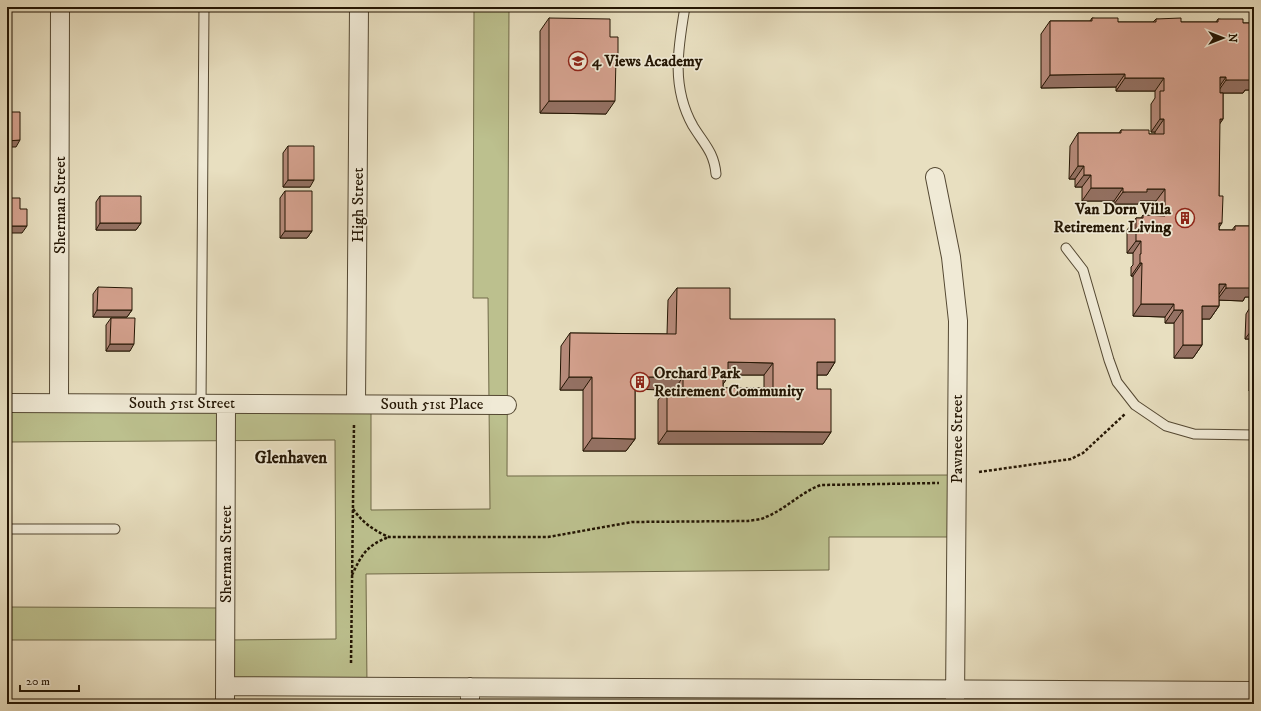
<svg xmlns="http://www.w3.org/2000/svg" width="1261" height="711" viewBox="0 0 1261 711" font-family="'IM FELL DW Pica',serif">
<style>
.green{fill:#bcc08e;stroke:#706a48}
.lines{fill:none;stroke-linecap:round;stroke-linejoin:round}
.service-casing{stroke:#544832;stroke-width:11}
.minor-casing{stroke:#544832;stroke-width:20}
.path{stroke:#231503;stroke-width:2.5;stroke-dasharray:3 2;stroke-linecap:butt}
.service{stroke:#f0ead6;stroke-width:9}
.minor{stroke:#f0ead6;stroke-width:18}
.wall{fill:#b68a7a;stroke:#231503;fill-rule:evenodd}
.shaded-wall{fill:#947163;stroke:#231503}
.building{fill:#d4a18e;stroke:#231503;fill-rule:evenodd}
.labels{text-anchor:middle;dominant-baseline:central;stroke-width:3.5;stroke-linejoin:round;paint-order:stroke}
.poi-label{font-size:16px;font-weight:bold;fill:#231503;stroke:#f0ead6;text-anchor:start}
.street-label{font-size:16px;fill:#231503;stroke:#f0ead6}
.neighbourhood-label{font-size:17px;font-weight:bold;fill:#231503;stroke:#f0ead6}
</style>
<rect width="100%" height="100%" fill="#e8dfc0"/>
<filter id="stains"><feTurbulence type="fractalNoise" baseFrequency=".005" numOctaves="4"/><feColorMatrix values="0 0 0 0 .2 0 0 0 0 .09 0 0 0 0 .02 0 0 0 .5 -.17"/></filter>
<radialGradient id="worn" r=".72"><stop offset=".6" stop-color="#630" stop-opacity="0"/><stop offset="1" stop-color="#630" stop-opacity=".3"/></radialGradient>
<path class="green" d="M 474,7 L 509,7 L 507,476 L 957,475 L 956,537 L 829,537 L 829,570 L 366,574 L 367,686 L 225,686 L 225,640 L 7,640 L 7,607 L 226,608 L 226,640 L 336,639 L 335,440 L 7,442 L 7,403 L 371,404 L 371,510 L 490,509 L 488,298 L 473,298 Z"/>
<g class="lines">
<g class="service-casing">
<path id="service" d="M 685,7 C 678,48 671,87 693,126 C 704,144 714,152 716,174
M 1066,248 L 1083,270 L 1109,360 L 1117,382 L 1135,405 L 1166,426 L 1194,434 L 1254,435
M 201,404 L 204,7
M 7,529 L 115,529"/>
</g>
<g class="minor-casing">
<path id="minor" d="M 935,177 L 951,257 L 958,321 L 955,704
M 7,403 L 507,405
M 59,403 L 60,7
M 356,404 L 359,7
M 225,686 L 1254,691
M 225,704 L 226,404
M 470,704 L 470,687"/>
</g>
<path class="path" d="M 979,472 L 1071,459 L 1083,453 L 1125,414
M 353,509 C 363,523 373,530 389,537 L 548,537 L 632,522 L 747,521 C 753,520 761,520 766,517 C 786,509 801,492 821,485 L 939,483
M 352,575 C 362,554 367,545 389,537
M 351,663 L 354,424"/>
<use href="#service" class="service"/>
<use href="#minor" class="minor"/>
</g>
<path class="wall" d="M 549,18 L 610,37 L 615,61 L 606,114 L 540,113 L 540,31 Z
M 1092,18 L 1118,22 L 1153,22 L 1156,19 L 1181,22 L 1216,22 L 1218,19 L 1243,23 L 1254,23 L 1254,90 L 1245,90 L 1243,93 L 1223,93 L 1223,119 L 1219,124 L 1219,230 L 1232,230 L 1235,226 L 1254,226 L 1254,391 L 1249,391 L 1249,339 L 1245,339 L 1246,314 L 1249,309 L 1249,297 L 1245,297 L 1243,301 L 1219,300 L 1219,306 L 1210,319 L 1202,319 L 1202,345 L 1193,358 L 1174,358 L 1174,323 L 1165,323 L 1165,317 L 1133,316 L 1133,276 L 1131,276 L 1131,267 L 1133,265 L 1133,253 L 1127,253 L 1127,230 L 1136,218 L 1141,218 L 1143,215 L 1156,216 L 1156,201 L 1140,201 L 1138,204 L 1114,204 L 1114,201 L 1082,201 L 1082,187 L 1075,187 L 1075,179 L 1069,179 L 1070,146 L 1078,133 L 1119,133 L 1121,130 L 1149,134 L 1155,134 L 1155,132 L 1151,132 L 1151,104 L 1155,98 L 1155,91 L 1116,91 L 1116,87 L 1041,88 L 1041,34 L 1050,21 L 1090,21 Z
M 288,146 L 310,187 L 283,187 L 283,153 Z
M 285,191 L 312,231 L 307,238 L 280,238 L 280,198 Z
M 100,196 L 141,223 L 136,230 L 96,230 L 96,202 Z
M 98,287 L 132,310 L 127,317 L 93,317 L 93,294 Z
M 677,288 L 730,319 L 835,362 L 827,375 L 817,375 L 817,389 L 831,432 L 823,444 L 658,444 L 658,400 L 666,390 L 635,389 L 635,439 L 626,451 L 583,451 L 583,390 L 560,390 L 561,346 L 570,333 L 667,334 L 668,300 ZM 728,375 L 764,375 L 764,388 L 723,388 L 723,384 L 728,377 Z
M 111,318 L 130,351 L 106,351 L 106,325 Z"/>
<path class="shaded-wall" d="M 1125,74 L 1116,87 L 1041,88 L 1050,75 Z
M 1220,77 L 1226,77 L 1217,90 Z
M 1252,77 L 1254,77 L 1254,90 L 1245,90 L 1243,93 L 1217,93 L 1226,80 Z
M 1125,78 L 1164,78 L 1155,91 L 1116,91 Z
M 549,101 L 615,101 L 606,114 L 540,113 Z
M 1160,119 L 1164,119 L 1155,132 L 1151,132 Z
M 1220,119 L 1223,119 L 1215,131 Z
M 20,140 L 16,147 L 7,147 L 7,141 Z
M 1078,166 L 1084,166 L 1075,179 L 1069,179 Z
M 1084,175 L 1091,175 L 1082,187 L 1075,187 Z
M 288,180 L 314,180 L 310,187 L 283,187 Z
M 1091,188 L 1123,188 L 1114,201 L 1082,201 Z
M 1147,189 L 1165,189 L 1156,201 L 1140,201 L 1138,204 L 1114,204 L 1123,192 Z
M 100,223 L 141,223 L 136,230 L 96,230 Z
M 1219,223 L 1222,223 L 1214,235 Z
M 7,226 L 27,226 L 22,233 L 7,233 Z
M 285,231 L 312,231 L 307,238 L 280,238 Z
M 1136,241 L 1141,241 L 1133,253 L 1127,253 Z
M 1140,263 L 1142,263 L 1133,276 L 1131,276 Z
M 1219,284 L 1226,284 L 1217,297 Z
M 1251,284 L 1254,284 L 1254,290 L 1249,297 L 1245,297 L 1243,301 L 1217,300 L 1226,288 Z
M 1141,304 L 1174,304 L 1165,317 L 1133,316 Z
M 1202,306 L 1219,306 L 1210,319 L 1193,319 Z
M 97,310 L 132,310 L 127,317 L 93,317 Z
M 1174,310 L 1183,310 L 1174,323 L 1165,323 Z
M 1254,327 L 1254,332 L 1249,339 L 1245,339 Z
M 110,344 L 134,344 L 130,351 L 106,351 Z
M 1183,345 L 1202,345 L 1193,358 L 1174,358 Z
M 728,362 L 773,363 L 764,375 L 719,375 Z
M 817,362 L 835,362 L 827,375 L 808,375 Z
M 569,377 L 592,377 L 583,390 L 560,390 Z
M 635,377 L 683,377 L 674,390 L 667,388 L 666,390 L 626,389 Z
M 723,377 L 728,377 L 719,390 Z
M 1254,384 L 1254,391 L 1249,391 Z
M 667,431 L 831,432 L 823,444 L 658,444 Z
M 592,438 L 635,439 L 626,451 L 583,451 Z"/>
<path class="building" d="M 549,18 L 610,19 L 610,37 L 618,37 L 618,58 L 616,58 L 615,101 L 549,101 Z
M 1092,18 L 1118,18 L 1118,22 L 1156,22 L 1156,19 L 1181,18 L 1181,22 L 1218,22 L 1218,19 L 1243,19 L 1243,23 L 1254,23 L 1254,77 L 1252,77 L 1252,80 L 1226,80 L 1226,77 L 1220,77 L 1220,93 L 1223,93 L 1223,119 L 1220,119 L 1219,196 L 1223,196 L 1222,223 L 1219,223 L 1219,230 L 1235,230 L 1235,226 L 1254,226 L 1254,284 L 1251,284 L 1251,288 L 1226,288 L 1226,284 L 1219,284 L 1219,306 L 1202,306 L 1202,345 L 1183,345 L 1183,310 L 1174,310 L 1174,304 L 1141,304 L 1142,263 L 1140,263 L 1140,254 L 1141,254 L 1141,241 L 1136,241 L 1136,218 L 1143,218 L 1143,215 L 1165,216 L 1165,189 L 1147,189 L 1147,192 L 1123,192 L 1123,188 L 1091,188 L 1091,175 L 1084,175 L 1084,166 L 1078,166 L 1078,133 L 1121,133 L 1121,130 L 1149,130 L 1149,134 L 1164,134 L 1164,119 L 1160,119 L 1160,91 L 1164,91 L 1164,78 L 1125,78 L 1125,74 L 1050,75 L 1050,21 L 1092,21 Z
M 7,112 L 20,112 L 20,140 L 7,141 Z
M 288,146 L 314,146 L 314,180 L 288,180 Z
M 285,191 L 312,191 L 312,231 L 285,231 Z
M 100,196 L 141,196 L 141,223 L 100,223 Z
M 7,198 L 20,198 L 20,209 L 27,209 L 27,226 L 7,226 Z
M 98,287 L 132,288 L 132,310 L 97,310 Z
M 677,288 L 730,288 L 730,319 L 835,319 L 835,362 L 817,362 L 817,389 L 831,389 L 831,432 L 667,431 L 667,388 L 683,388 L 683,377 L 635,377 L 635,439 L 592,438 L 592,377 L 569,377 L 570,333 L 676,334 ZM 728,362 L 773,363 L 773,388 L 723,388 L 723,377 L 728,377 Z
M 111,318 L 135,318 L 134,344 L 110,344 Z"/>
<defs>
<g id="school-ring" transform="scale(1)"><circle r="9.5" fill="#f0ead6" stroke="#8f2418" stroke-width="1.5"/><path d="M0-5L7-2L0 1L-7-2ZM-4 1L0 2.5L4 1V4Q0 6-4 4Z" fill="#8f2418"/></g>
<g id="building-ring" transform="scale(1)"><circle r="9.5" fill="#f0ead6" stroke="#8f2418" stroke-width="1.5"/><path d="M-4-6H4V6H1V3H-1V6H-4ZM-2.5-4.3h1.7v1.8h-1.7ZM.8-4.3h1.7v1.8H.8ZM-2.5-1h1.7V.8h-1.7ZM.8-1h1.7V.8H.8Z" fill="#8f2418"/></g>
</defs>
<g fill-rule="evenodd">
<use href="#school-ring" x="578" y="61"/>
<use href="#building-ring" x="1185" y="218"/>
<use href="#building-ring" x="640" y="382"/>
</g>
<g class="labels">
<g class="poi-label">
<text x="592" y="61">4 Views Academy</text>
<text x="1171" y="209" text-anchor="end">Van Dorn Villa<tspan x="1171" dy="18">Retirement Living</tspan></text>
<text x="654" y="373">Orchard Park<tspan x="654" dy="18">Retirement Community</tspan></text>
</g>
<g class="street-label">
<text transform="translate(60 205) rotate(-90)">Sherman Street</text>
<text transform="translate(358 205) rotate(-90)">High Street</text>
<text x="182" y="403">South 51st Street</text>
<text x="432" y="404">South 51st Place</text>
<text transform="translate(957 439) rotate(-90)">Pawnee Street</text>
<text transform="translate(226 554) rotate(-90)">Sherman Street</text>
</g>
<g class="neighbourhood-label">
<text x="291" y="458">Glenhaven</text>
</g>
</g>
<rect width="1261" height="711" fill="none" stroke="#e8dfc0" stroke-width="24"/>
<rect x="8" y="8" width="1245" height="695" fill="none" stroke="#231503" stroke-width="2"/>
<rect x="12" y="12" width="1237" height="687" fill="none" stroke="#231503"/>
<g transform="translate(1223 38) rotate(90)" stroke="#f0ead6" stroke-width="3" paint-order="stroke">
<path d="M0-3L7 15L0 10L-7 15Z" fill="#231503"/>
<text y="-6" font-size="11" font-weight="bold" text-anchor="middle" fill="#231503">N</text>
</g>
<path d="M20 685v6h59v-6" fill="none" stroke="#231503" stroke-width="2"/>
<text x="26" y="685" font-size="12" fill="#231503" stroke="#f0ead6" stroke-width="3" paint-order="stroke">20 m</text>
<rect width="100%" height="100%" filter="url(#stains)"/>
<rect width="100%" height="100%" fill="url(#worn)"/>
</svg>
